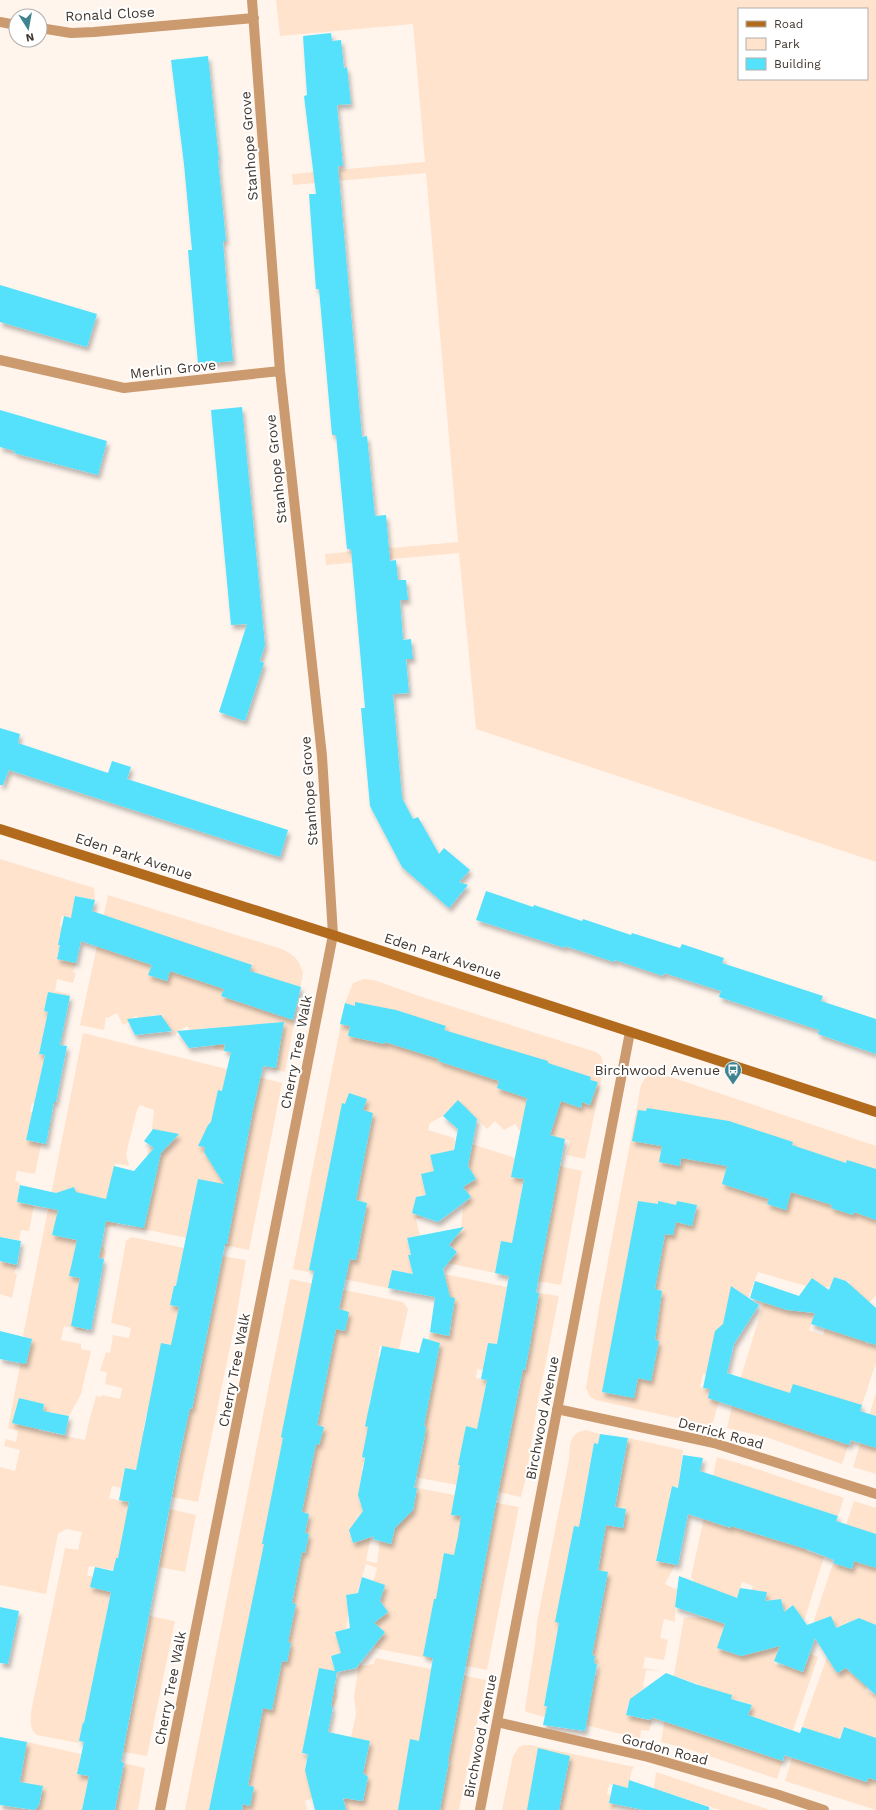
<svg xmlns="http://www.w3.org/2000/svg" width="876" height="1810" viewBox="0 0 876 1810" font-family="'Work Sans',sans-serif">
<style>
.green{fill:#ffe3cc;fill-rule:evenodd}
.building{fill:#54e1fb;filter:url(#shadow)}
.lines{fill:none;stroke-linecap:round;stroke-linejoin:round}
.street{stroke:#cb9a6f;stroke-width:10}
.secondary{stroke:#b26b1d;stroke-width:10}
.labels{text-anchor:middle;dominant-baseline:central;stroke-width:4;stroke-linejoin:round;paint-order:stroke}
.street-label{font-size:14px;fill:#41372f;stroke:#fff}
.poi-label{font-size:14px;fill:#41372f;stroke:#fff;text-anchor:end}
</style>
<defs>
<filter id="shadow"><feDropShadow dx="2.5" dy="4.5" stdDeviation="2" flood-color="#0004"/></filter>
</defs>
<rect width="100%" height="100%" fill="#fff5ed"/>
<path class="green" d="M 276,0 L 876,0 L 876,862 L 476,729 L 459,553 L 326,565 L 325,554 L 458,542 L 426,173 L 293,185 L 292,174 L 425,162 L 413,24 L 280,36 ZM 739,9 L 867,9 L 867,79 L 739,79 Z
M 0,859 L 94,888 L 95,900 L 76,896 L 73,907 L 82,920 L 62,916 L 60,926 L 80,930 L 79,938 L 60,934 L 58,945 L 77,949 L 76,951 L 59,948 L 57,958 L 76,963 L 73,972 L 76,973 L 73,983 L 57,979 L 55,991 L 70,994 L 70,996 L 48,992 L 44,1011 L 66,1016 L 60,1045 L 42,1041 L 39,1054 L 45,1055 L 39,1099 L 56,1102 L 51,1106 L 32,1103 L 30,1112 L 49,1116 L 51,1124 L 48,1133 L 28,1130 L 26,1140 L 46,1144 L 41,1145 L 35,1174 L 17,1171 L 15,1181 L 19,1182 L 20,1185 L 17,1202 L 34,1206 L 29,1231 L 21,1230 L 19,1240 L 0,1237 Z
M 108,895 L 282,949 C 295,956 298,958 303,973 L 285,1072 L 262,1066 L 276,1068 L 280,1045 L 227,1029 L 224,1051 L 215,1049 L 212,1045 L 210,1028 L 200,1029 L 201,1038 L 197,1039 L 187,1026 L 178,1032 L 175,1036 L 169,1027 L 161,1033 L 158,1015 L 148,1016 L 149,1029 L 143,1029 L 137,1016 L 128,1020 L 129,1022 L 123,1025 L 117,1013 L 108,1018 L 106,1017 L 104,1030 L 80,1025 Z
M 364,979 L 374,980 L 416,995 L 596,1052 L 601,1056 L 604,1067 L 585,1159 L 566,1155 L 570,1141 L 551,1135 L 549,1141 L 525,1138 L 515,1124 L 504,1130 L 495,1121 L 487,1129 L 471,1113 L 461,1120 L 449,1109 L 443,1116 L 430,1123 L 428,1130 L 454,1138 L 455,1141 L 451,1163 L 430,1156 L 435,1174 L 427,1194 L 416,1197 L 412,1213 L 425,1217 L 416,1219 L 420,1236 L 407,1238 L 410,1253 L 419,1251 L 419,1253 L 408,1255 L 413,1274 L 392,1270 L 388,1288 L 293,1269 L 345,1003 L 353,983 Z
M 83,1033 L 282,1083 L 249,1250 L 137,1228 L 134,1226 L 148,1150 L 152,1147 L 160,1135 L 152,1129 L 154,1110 L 140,1105 L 137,1110 L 126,1154 L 129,1166 L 115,1163 L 112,1175 L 125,1182 L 116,1226 L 105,1227 L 56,1218 L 52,1235 L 102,1245 L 106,1252 L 104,1259 L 85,1256 L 70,1276 L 99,1283 L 96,1303 L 76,1299 L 73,1315 L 87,1317 L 85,1331 L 64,1326 L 61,1340 L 81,1344 L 81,1349 L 91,1351 L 81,1394 L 69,1416 L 43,1411 L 44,1404 L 19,1398 L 14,1416 L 40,1423 L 39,1431 L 85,1440 L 89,1421 L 96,1396 L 101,1397 L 102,1395 L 120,1399 L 122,1388 L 105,1384 L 107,1372 L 100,1371 L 106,1352 L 110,1353 L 113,1335 L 129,1338 L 131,1328 L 111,1323 L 126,1241 L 132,1237 L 184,1248 L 183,1288 L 174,1286 L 170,1305 L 179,1307 L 172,1345 L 151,1401 L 192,1409 L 222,1256 L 246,1260 L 236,1318 L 198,1502 L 172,1497 L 187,1420 L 147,1412 L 143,1431 L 151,1433 L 148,1452 L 140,1451 L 136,1470 L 125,1468 L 121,1488 L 112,1486 L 109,1498 L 130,1503 L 127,1560 L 116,1558 L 113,1570 L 89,1566 L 87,1575 L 93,1577 L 91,1587 L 111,1592 L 100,1646 L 96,1725 L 83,1722 L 79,1743 L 37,1735 C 29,1730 31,1721 31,1712 L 65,1548 L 78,1550 L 82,1532 L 66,1529 L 58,1534 L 46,1594 L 0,1585 L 0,1467 L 15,1471 L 20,1450 L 4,1446 L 6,1439 L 16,1442 L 18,1431 L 8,1428 L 23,1350 L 25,1337 L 23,1336 Z
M 649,1074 L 665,1075 L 876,1146 L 876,1296 L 869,1302 L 846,1293 L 850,1282 L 834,1277 L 830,1287 L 825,1287 L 812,1278 L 806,1286 L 758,1272 L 748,1298 L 735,1288 L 729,1296 L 743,1310 L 727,1306 L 723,1324 L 732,1348 L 732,1355 L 711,1350 L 722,1378 L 703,1374 L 700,1387 L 719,1391 L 721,1394 L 713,1422 L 708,1425 L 596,1400 L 590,1397 L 586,1388 L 599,1308 L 641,1085 L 643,1081 Z
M 472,1144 L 515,1158 L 511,1177 L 524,1179 L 512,1243 L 501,1242 L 495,1273 L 447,1263 L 457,1252 L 449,1245 L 461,1230 L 463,1207 L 471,1197 L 459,1189 L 476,1179 L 468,1166 Z
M 559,1166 L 582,1171 L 561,1285 L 537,1281 Z
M 0,1261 L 17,1265 L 14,1273 L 17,1274 L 12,1298 L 0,1294 Z
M 444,1274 L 507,1287 L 497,1344 L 488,1343 L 484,1362 L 525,1369 L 539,1293 L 559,1296 L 538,1401 L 526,1478 L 521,1497 L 498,1492 L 521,1377 L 477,1369 L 476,1378 L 487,1380 L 477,1429 L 466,1427 L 459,1465 L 471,1467 L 467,1487 L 405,1475 L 406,1455 L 421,1457 L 424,1441 L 404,1436 L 424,1438 L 426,1427 L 407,1423 L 434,1356 L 437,1342 L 428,1340 L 430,1332 L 449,1336 L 451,1326 L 432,1321 L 438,1296 L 449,1293 Z
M 290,1279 L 403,1302 L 408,1309 L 399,1349 L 380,1346 L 378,1357 L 397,1360 L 390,1399 L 371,1395 L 369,1405 L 374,1407 L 368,1415 L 365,1426 L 377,1428 L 362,1457 L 364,1459 L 362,1470 L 381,1474 L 376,1489 L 358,1495 L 360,1504 L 368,1504 L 357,1519 L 368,1527 L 349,1533 L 353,1543 L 371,1537 L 366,1561 L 377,1563 L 380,1541 L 391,1543 L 395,1525 L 414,1506 L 417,1488 L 519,1507 L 487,1670 L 379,1649 L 374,1646 L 385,1632 L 375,1624 L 372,1624 L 388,1612 L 382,1603 L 379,1603 L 372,1586 L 377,1568 L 366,1564 L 357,1593 L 346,1595 L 348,1614 L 346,1629 L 335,1632 L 342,1653 L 331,1656 L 334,1669 L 337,1672 L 319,1669 L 317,1679 L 335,1683 L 338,1697 L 333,1707 L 311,1703 L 308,1715 L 310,1718 L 302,1753 L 307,1758 L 305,1768 L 314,1798 L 305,1801 L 307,1810 L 185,1810 Z
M 764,1302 L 815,1314 L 809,1330 L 823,1335 L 828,1318 L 863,1334 L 866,1344 L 876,1342 L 876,1363 L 842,1464 L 769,1438 L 727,1428 L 732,1406 Z
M 876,1393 L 876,1474 L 853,1467 Z
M 586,1430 L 600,1434 L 598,1444 L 594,1443 L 580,1520 L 623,1527 L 626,1509 L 615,1507 L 628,1438 L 683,1450 L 679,1479 L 693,1481 L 691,1490 L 672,1486 L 669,1497 L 687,1509 L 668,1506 L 665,1517 L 678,1548 L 659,1544 L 656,1561 L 675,1565 L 665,1584 L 675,1589 L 677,1588 L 675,1607 L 675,1622 L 664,1619 L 660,1638 L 668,1640 L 664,1660 L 645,1657 L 643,1668 L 662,1671 L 646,1670 L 643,1686 L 645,1687 L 637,1694 L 647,1708 L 628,1704 L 626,1715 L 652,1721 L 649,1731 L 641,1730 L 640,1739 L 586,1725 L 582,1673 L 597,1676 L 599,1664 L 594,1663 L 595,1656 L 586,1654 L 558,1629 L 544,1705 L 547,1706 L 545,1717 L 526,1712 L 525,1708 L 535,1644 L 537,1622 L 569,1459 C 570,1444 569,1433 586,1430 Z
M 717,1457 L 751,1467 L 844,1498 L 838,1516 L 726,1480 L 724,1484 L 715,1481 L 710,1498 L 719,1501 L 712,1522 L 730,1528 L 735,1516 L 753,1522 L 750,1532 L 787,1543 L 790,1534 L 809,1540 L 806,1551 L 824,1557 L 804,1621 L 793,1605 L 783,1612 L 781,1599 L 770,1601 L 772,1611 L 764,1611 L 766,1592 L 756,1590 L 753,1606 L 747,1604 L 753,1586 L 742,1582 L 736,1600 L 714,1592 L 710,1602 L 704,1602 L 710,1588 L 694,1582 L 691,1577 Z
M 854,1501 L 876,1508 L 876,1645 L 850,1622 L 836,1628 L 831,1616 L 813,1623 Z
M 170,1509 L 196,1515 L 185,1572 L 159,1567 Z
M 150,1616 L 175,1621 L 147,1756 L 123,1752 Z
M 684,1617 L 707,1618 L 725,1624 L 718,1648 L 735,1654 L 780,1645 L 774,1664 L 784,1667 L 791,1649 L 793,1668 L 803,1672 L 810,1654 L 818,1657 L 793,1730 L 748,1715 L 752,1705 L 697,1687 L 698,1684 L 678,1677 L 670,1698 Z
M 827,1657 L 837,1673 L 847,1667 L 872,1673 L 865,1691 L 876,1695 L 876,1751 L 862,1733 L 844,1727 L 839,1740 L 802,1727 Z
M 376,1658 L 486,1680 L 459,1810 L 346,1810 L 344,1798 L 363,1801 C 367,1783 368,1778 355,1763 L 366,1763 L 370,1741 L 351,1737 L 356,1714 L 354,1696 L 359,1663 L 363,1666 L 373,1664 Z
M 666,1711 L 672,1724 L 783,1761 L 777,1779 L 685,1748 L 661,1742 Z
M 27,1742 L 81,1754 L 77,1774 L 89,1776 L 82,1810 L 35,1810 L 35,1806 L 40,1802 L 43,1787 L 19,1782 Z
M 524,1745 L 530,1745 L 634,1767 L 632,1770 L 628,1788 L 609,1784 L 607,1794 L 611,1795 L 609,1803 L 616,1804 L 614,1810 L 502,1810 L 513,1756 L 519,1747 Z
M 876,1753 L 876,1810 L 785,1781 L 792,1758 L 866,1782 Z
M 124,1763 L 145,1768 L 138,1810 L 115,1810 Z
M 656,1772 L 770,1810 L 720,1810 L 662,1791 L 660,1798 L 653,1796 Z"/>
<path class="building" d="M 331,33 L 332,41 L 341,40 L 344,68 L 347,67 L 351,104 L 337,105 L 343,166 L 338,166 L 362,437 L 367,436 L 375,516 L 386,515 L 390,561 L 396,560 L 398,580 L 406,580 L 408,600 L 400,600 L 403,640 L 411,639 L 413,659 L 406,659 L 409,693 L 393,694 L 402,798 L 413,819 L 418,817 L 439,854 L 444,848 L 470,870 L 459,882 L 468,885 L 449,908 L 402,867 L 370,806 L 361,708 L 365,708 L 351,549 L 347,549 L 336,435 L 332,435 L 319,289 L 316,289 L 309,194 L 316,194 L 304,96 L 307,95 L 303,36 Z
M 208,56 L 219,160 L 218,160 L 226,241 L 223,241 L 233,361 L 198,364 L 188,250 L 192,250 L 184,164 L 171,60 Z
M 0,285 L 97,314 L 87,347 L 0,322 Z
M 242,407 L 265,645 L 260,661 L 264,663 L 245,721 L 219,712 L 247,624 L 231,625 L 211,410 Z
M 0,410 L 107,441 L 98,475 L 14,453 L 15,451 L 0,447 Z
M 0,728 L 20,734 L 18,743 L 108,773 L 112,761 L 131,767 L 127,779 L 288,830 L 280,857 L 9,770 L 3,785 L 0,785 Z
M 486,891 L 533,907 L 534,905 L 582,921 L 583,919 L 631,935 L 632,933 L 680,948 L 682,944 L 724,958 L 722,963 L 823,996 L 821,1001 L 876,1019 L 876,1054 L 818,1034 L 819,1030 L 719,997 L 721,991 L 664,973 L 663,976 L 615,960 L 614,962 L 565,946 L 565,948 L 476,920 Z
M 75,896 L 95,900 L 92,911 L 252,965 L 250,971 L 301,987 L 293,1020 L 221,996 L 224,989 L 170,971 L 167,981 L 148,975 L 152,965 L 81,941 L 76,963 L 57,959 L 60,945 L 58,945 L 64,916 L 71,918 Z
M 48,992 L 70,996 L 60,1045 L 67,1046 L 56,1102 L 54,1102 L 46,1144 L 26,1140 L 45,1055 L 39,1054 L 48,1012 L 44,1011 Z
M 355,1002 L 396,1010 L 446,1026 L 444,1030 L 548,1061 L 548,1063 L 591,1077 L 590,1080 L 598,1082 L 590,1105 L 582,1102 L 581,1108 L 561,1101 L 550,1135 L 565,1139 L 536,1292 L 539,1293 L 529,1350 L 525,1370 L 523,1369 L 496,1503 L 448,1761 L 449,1761 L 440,1810 L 398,1810 L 410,1739 L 419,1741 L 433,1658 L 423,1656 L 434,1599 L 436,1599 L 444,1553 L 454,1555 L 458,1536 L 461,1516 L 451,1515 L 460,1465 L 458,1465 L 466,1426 L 477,1429 L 487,1380 L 481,1379 L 488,1343 L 497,1344 L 509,1276 L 495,1273 L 501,1241 L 512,1243 L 524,1179 L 511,1177 L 527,1098 L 497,1088 L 499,1081 L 438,1061 L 439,1059 L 385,1042 L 385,1044 L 348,1036 L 350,1026 L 340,1024 L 345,1003 L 355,1006 Z
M 161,1015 L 172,1031 L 135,1035 L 127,1019 Z
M 284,1022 L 276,1068 L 263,1066 L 253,1110 L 227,1244 L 225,1244 L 192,1409 L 190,1408 L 179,1458 L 121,1762 L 124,1763 L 115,1810 L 82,1810 L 89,1776 L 77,1774 L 84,1742 L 79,1741 L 83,1722 L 84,1723 L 111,1592 L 90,1587 L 95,1567 L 113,1571 L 116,1558 L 118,1558 L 129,1502 L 119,1500 L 125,1468 L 136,1470 L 161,1343 L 171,1345 L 179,1307 L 170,1305 L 174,1286 L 176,1286 L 198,1179 L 224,1184 L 204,1152 L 205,1147 L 198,1146 L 208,1125 L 211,1122 L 218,1090 L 222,1091 L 231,1052 L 224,1051 L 225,1044 L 189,1048 L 177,1031 Z
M 349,1093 L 367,1099 L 363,1110 L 373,1113 L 356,1200 L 367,1203 L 356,1260 L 350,1259 L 339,1309 L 349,1312 L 345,1331 L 336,1329 L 317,1425 L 324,1427 L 319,1445 L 316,1444 L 302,1512 L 309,1514 L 305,1533 L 309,1534 L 305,1553 L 302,1552 L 292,1603 L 296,1604 L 288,1642 L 291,1643 L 287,1662 L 282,1661 L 272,1710 L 263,1708 L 248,1785 L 254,1787 L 250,1806 L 243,1804 L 242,1810 L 209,1810 L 264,1544 L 262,1544 L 283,1438 L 281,1437 L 314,1271 L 309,1270 L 342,1103 L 345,1104 Z
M 458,1100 L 477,1119 L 468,1166 L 476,1179 L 463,1187 L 471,1197 L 438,1222 L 412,1213 L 416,1197 L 426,1195 L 421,1174 L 434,1171 L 430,1155 L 454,1150 L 458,1129 L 443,1116 Z
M 647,1108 L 729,1121 L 793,1142 L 792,1145 L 846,1163 L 847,1160 L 876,1169 L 876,1220 L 854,1212 L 853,1215 L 831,1208 L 832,1205 L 791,1192 L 786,1210 L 767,1204 L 769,1199 L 722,1184 L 727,1166 L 681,1158 L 680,1166 L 659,1162 L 662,1146 L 632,1141 L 638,1110 L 646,1111 Z
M 153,1129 L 179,1134 L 161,1153 L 144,1228 L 106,1221 L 99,1258 L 104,1259 L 91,1330 L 71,1326 L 80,1278 L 69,1276 L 77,1240 L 52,1235 L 58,1210 L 17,1202 L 20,1185 L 56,1193 L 74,1187 L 76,1192 L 106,1199 L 114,1166 L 134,1171 L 154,1148 L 144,1141 Z
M 638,1201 L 658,1204 L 658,1201 L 676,1205 L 677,1201 L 697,1205 L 692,1226 L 676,1222 L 673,1235 L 665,1234 L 655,1289 L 662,1291 L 655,1340 L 659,1341 L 651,1381 L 638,1378 L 634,1398 L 602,1392 Z
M 464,1227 L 449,1245 L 457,1252 L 443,1269 L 450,1297 L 455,1298 L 449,1336 L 430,1332 L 435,1297 L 388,1288 L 392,1270 L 413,1274 L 408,1255 L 411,1255 L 407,1238 Z
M 0,1237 L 21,1241 L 17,1265 L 0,1261 Z
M 834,1277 L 846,1281 L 876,1308 L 876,1345 L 811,1324 L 815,1313 L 787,1310 L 750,1298 L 755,1281 L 799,1296 L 812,1278 L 829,1290 Z
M 731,1286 L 759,1305 L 734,1344 L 727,1373 L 790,1393 L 793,1384 L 862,1405 L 860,1411 L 876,1416 L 876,1448 L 851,1440 L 849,1445 L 708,1398 L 710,1389 L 703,1388 L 715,1331 L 723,1324 Z
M 0,1331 L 32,1339 L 26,1364 L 0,1359 Z
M 423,1338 L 440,1343 L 424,1426 L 426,1427 L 424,1440 L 414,1488 L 417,1488 L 413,1510 L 395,1528 L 391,1544 L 373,1539 L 374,1536 L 353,1543 L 349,1530 L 363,1511 L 358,1495 L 365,1458 L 362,1457 L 368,1427 L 365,1426 L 382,1346 L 419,1353 Z
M 19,1398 L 44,1404 L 43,1411 L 69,1416 L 65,1435 L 12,1423 Z
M 600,1434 L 628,1438 L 615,1507 L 626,1509 L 623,1528 L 606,1525 L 598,1570 L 608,1572 L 592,1655 L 595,1656 L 594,1663 L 597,1664 L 585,1731 L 543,1725 L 547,1706 L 544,1706 L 559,1623 L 555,1622 L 574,1526 L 579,1527 L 594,1443 L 598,1444 Z
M 683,1455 L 703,1458 L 700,1471 L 838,1516 L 836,1521 L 876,1534 L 876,1568 L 854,1561 L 852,1569 L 833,1563 L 834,1560 L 806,1549 L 731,1526 L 731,1528 L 688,1514 L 678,1565 L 656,1561 L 672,1486 L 678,1488 Z
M 679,1576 L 737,1598 L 740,1588 L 767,1592 L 765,1601 L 781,1599 L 784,1612 L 793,1605 L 807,1625 L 831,1616 L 836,1628 L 859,1618 L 876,1625 L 876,1695 L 846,1668 L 837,1673 L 815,1638 L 803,1672 L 774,1661 L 780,1646 L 741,1656 L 717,1648 L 725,1624 L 675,1607 Z
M 362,1577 L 385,1585 L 380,1601 L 388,1612 L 374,1623 L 385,1632 L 356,1668 L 337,1672 L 331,1707 L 333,1707 L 328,1732 L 370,1741 L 363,1773 L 368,1777 L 363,1801 L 343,1798 L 346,1810 L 315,1810 L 305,1770 L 308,1754 L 302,1753 L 319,1668 L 335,1671 L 331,1656 L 341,1653 L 335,1632 L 350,1628 L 346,1595 L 358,1593 Z
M 0,1607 L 19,1611 L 8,1664 L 0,1663 Z
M 666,1673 L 698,1685 L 732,1695 L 731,1699 L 752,1705 L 748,1715 L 800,1733 L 802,1727 L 840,1739 L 844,1727 L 876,1738 L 876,1780 L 868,1778 L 867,1782 L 784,1755 L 783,1761 L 651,1717 L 651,1720 L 626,1715 L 630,1699 Z
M 0,1737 L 27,1742 L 20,1782 L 43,1786 L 39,1805 L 35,1810 L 0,1805 Z
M 538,1748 L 570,1756 L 559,1810 L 527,1810 Z
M 629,1780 L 709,1807 L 709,1810 L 644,1810 L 609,1803 L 613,1784 L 628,1788 Z"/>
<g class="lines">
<path class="street" d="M 0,22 L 16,25
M 40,28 L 71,33 L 94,32 L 254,18
M 0,360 L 124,388 L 280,371
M 557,1409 L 714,1443 L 876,1494
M 497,1722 L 648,1757 L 776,1794 L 824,1810
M 160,1810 L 333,935 L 322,756 L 280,371 L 252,0
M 480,1810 C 530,1550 581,1291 630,1032"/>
<path class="secondary" d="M 0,829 L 333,935 L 876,1112"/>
</g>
<defs>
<g id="bus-pin" transform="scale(0.9)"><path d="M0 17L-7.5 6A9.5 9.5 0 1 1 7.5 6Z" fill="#3f8391" stroke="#fff"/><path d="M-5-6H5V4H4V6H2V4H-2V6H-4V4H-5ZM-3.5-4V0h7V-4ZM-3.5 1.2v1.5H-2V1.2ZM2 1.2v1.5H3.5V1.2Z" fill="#fff"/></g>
</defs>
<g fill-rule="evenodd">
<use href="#bus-pin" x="733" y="1070"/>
</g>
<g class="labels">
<g class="street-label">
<text transform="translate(110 14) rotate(-3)">Ronald Close</text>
<text transform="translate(249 146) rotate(-94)">Stanhope Grove</text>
<text transform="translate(173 369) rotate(-6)">Merlin Grove</text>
<text transform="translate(276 469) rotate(-96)">Stanhope Grove</text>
<text transform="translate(309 791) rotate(-94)">Stanhope Grove</text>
<text transform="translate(134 856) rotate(18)">Eden Park Avenue</text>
<text transform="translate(443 956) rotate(18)">Eden Park Avenue</text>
<text transform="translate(296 1052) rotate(-79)">Cherry Tree Walk</text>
<text transform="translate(234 1370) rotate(-79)">Cherry Tree Walk</text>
<text transform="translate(542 1418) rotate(-79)">Birchwood Avenue</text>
<text transform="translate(721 1433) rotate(15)">Derrick Road</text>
<text transform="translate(170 1688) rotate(-79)">Cherry Tree Walk</text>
<text transform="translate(480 1736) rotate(-79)">Birchwood Avenue</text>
<text transform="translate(665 1749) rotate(15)">Gordon Road</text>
</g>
<g class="poi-label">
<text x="720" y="1070">Birchwood Avenue</text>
</g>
</g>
<rect x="738" y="8" width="130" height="72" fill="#ffffff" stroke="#b3afac"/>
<rect x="746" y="21" width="20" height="6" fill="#b26b1d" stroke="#b3afac"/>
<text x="774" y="28" font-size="12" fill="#41372f">Road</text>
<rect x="746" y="38" width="20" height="12" fill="#ffe3cc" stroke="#b3afac"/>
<text x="774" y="48" font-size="12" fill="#41372f">Park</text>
<rect x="746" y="58" width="20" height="12" fill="#54e1fb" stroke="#b3afac"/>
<text x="774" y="68" font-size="12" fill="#41372f">Building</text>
<g transform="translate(28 28) rotate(169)"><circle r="19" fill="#ffffff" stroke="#b3afac"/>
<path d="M0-3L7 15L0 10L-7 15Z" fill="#3f8391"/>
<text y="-6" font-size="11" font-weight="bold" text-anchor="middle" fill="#41372f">N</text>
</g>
</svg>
